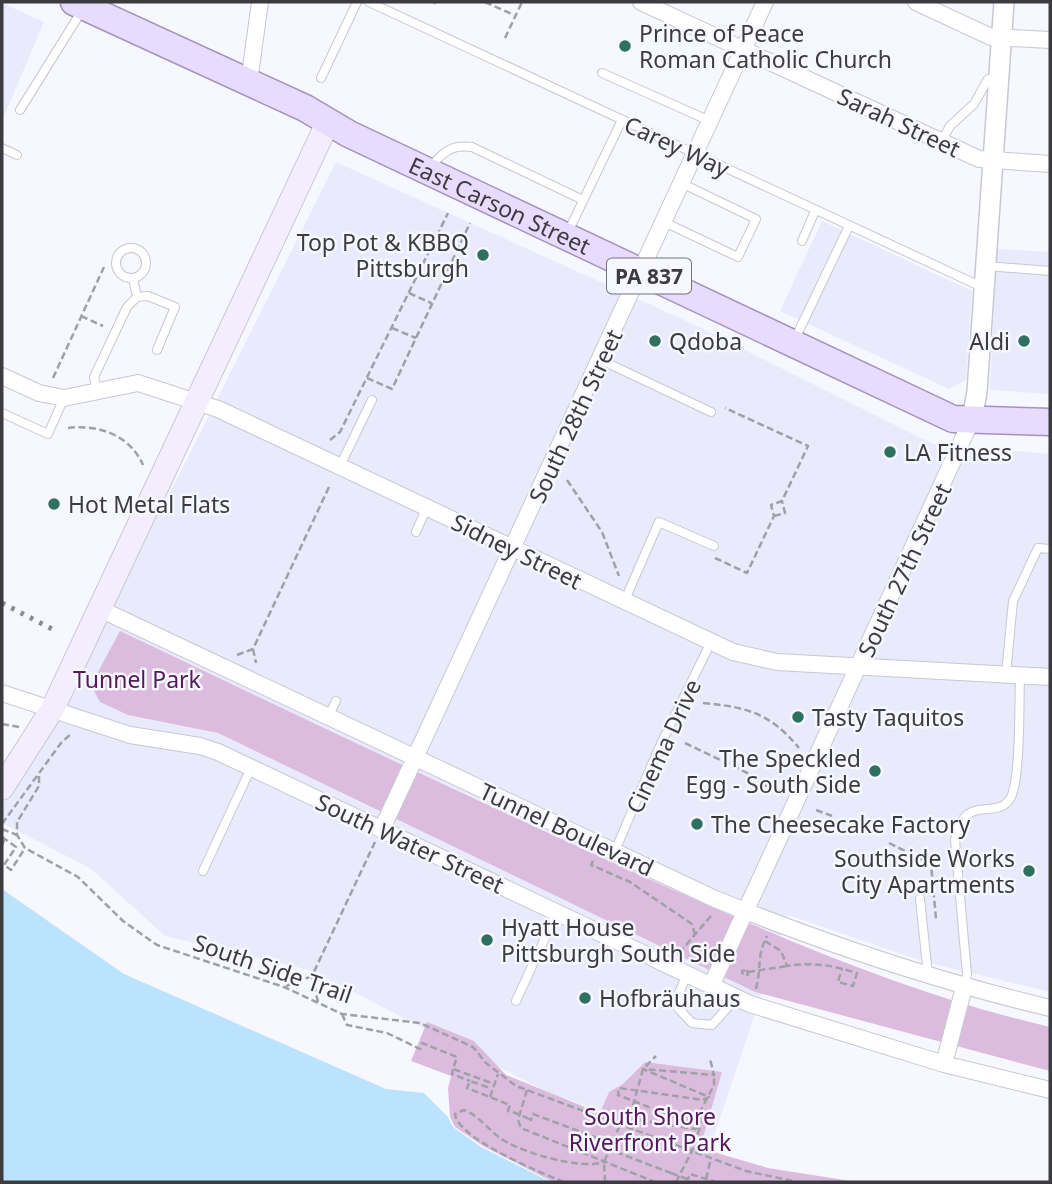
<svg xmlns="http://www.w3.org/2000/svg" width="1052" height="1184" viewBox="0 0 1052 1184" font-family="'Noto Sans',sans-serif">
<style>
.built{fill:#e9ebfc}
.green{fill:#dcbcde}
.water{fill:#bce3fe}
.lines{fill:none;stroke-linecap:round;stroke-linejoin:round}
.service-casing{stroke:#c7c8d1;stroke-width:10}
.minor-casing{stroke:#c7c8d1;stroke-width:18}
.tertiary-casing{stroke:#c7c8d1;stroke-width:22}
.secondary-casing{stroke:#c7c8d1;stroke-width:25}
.primary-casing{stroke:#a394ba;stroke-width:29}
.path{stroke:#a0a0a7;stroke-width:2.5;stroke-dasharray:7 3.5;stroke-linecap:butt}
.service{stroke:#fff;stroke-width:8}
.minor{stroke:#fff;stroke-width:16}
.tertiary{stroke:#fff;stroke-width:19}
.secondary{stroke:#f4edfe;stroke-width:23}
.primary{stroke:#e9dbfd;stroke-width:26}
.rail{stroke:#8b8c92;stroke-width:5;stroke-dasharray:3.5 7;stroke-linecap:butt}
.path-bridge{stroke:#a0a0a7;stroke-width:2.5;stroke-dasharray:7 3.5;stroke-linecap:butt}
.poi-dot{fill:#2e7162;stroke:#f6f7ff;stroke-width:2.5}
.labels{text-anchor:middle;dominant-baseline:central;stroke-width:5;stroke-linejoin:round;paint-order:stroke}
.shield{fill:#f6f7ff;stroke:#747479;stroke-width:2}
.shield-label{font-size:21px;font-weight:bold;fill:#3c3c40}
.poi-label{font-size:23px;fill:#3c3c40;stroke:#f6f7ff;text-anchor:start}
.street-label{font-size:23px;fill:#3c3c40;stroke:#f6f7ff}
.park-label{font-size:23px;fill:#54195a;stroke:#f6f7ff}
</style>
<rect width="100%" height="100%" fill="#f6f7ff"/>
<path class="built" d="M 2,3 L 44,22 L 2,121 Z
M 336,162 L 695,325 L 933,444 L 1050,454 L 1050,992 L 925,962 L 788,915 L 710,1148 L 547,1092 L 313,971 L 165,936 L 90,868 L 2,823 L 2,801 L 179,475 Z
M 822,221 L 972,291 L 966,380 L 949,389 L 780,311 Z
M 997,249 L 1050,252 L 1050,394 L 990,390 Z"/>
<path class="green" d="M 120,631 C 284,709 449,788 614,863 C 755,927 899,992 1050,1027 L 1050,1071 L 755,992 L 218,733 L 128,715 L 100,702 L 91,685 Z
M 427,1022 L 474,1041 L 506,1075 L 600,1113 L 609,1092 L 623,1084 L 645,1062 L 722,1072 L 700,1148 L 768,1168 L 857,1182 L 553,1182 L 483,1146 L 455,1127 L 450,1117 L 448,1088 L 451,1076 L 411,1061 Z"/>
<path class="water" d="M 2,889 L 124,974 L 386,1089 L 424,1093 L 448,1117 L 453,1127 L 481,1147 L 551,1182 L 2,1182 Z"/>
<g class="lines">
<g class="service-casing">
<path id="service" d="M 369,2 L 982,287
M 602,73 L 710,121
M 321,78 L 357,2
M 20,110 L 81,12
M 941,142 L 950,126 L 974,104 L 988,79 L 999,80
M 2,148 L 17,155
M 429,168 C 443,153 450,144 472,147 L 583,200
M 664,222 L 738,257 L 756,219 L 681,183
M 567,234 L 622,120
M 802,241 L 815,211
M116 263a15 15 0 1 1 30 0a15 15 0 1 1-30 0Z
M 986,266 L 1050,271
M 133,278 L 137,297
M 794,341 L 849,226
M 601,360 L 711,412
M 97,390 L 94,377 L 127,307 L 137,297 L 148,296 L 175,307 L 157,350
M 2,413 L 48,434 L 64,398
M 340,466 L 372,400
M 416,532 L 427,507
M 624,602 L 659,522 L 714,546
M 1006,674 L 1013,601 L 1038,548 L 1050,549
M 328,717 L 336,701
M 615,851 L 658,750 L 711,642
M 203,871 L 251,768
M 920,899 L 928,975
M 687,975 L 678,995 L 678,1008 L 692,1023 L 712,1025 L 736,998
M 964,987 L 967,975 L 955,840 C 964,792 995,821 1010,799 C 1021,781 1019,700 1020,675
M 516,1001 L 557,912"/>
</g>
<g class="minor-casing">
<path id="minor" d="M 641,2 L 979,159 L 1050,164
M 916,2 L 991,37 L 1050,40
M 249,82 L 260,2
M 2,376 L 39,393 L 64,398 L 138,383 L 218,409 L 733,652 L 777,662 L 1050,677
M 100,609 L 715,899 C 824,943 936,981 1050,1008
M 2,693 L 130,735 L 200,746 L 218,752 L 750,1004 L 944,1064 L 1050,1090
M 382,829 L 765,2
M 711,986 L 972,419
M 944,1064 L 964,987"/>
</g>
<g class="tertiary-casing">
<path id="tertiary" d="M 972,419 L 977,392 L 1004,2"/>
</g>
<g class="secondary-casing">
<path id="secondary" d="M 2,788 L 53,708 L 328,122"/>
</g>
<g class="primary-casing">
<g id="primary">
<path id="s1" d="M 74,2 L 305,108 L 349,134 L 953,419 L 1050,422"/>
</g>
</g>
<path class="path" d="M 485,2 L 514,15
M 434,4 L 435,2
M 505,38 L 522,2
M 409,293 L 431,303
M 81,316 L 103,326
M 392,328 L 416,338
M 53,378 L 104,267
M 367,378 L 392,389 L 470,223
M 68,428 C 98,424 130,435 143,465
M 330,440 L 340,432 L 448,213
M 567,480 L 602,532 L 619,576
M 774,516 L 785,513 L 782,501
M 715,558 L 747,573 L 774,516 L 771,505 L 782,501 L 808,446 L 725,408
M 253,649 L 256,663
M 237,655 L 253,649 L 329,487
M 703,703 C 747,707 770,713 799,748
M 2,724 L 19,727
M 685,743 L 760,779
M 39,776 L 39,786 L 17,822 L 17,835 L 25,848 L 78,877 L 123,921 L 157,945 L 284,987 L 342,1014 L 420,1023 L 473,1047 L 486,1063 L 516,1086 L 746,1171 L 797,1182
M 761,783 L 778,792
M 816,810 L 832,816
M 2,824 L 61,743 L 72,733
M 2,829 L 17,835
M 2,837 L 16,847 L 4,865 L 11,870 L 25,848
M 889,843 L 931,864 L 936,919
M 2,846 L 4,840
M 593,861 L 591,865 L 630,882 L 692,924 L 695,935
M 765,941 L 781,951 L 787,966 C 814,962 831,965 857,973 L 853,986 L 838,982 L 842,968
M 679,953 L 711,916
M 747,970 L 748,975 L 743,975 L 742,971 Z
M 748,972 L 787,966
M 286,986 L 312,976
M 756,989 C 762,965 756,958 767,936
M 318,1002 L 312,976 L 375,842
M 342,1014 L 347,1025 L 387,1033 L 420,1049 L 422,1043 L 457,1057 L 453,1069 L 489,1082 L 487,1087 L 470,1081 L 467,1088 L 510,1105 L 508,1111 L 513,1112
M 453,1069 L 452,1074 L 470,1081
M 527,1090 L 518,1120 L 521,1128 L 655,1182
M 490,1097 L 498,1074
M 527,1118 L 531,1120 L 533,1114 L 600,1139 L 598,1146 L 602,1147
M 620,1125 L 633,1119 L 694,1129 L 700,1127 L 618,1095 L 619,1088 L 703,1100 L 709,1097 L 643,1069 L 714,1075 L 710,1059
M 616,1152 L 671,1173
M 684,1178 L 688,1179 L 690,1174 L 716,1182
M 706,1179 L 711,1158
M 564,1182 C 541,1173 457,1138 455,1114 L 464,1110 C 480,1116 489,1131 503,1140 C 524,1153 581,1170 604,1162
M 605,1182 L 604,1162 L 620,1125 L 631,1113 L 643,1069 L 656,1056
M 676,1182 L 692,1151 L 700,1127 L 701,1110 L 714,1085 L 714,1075"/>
<use href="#service" class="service"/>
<use href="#minor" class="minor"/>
<use href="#tertiary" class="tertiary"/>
<use href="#secondary" class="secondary"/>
<use href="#primary" class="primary"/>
<path class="rail" d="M 2,603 L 54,630"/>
<path class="path-bridge" d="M 513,1112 L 527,1118
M 602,1147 L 616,1152
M 671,1173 L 684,1178"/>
</g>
<g class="poi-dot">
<circle cx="625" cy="46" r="7"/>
<circle cx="483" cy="255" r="7"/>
<circle cx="655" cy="341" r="7"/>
<circle cx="1024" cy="341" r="7"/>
<circle cx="890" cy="452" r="7"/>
<circle cx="54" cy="504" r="7"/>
<circle cx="798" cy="717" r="7"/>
<circle cx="875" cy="771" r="7"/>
<circle cx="697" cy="824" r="7"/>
<circle cx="1029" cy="871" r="7"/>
<circle cx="487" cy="940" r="7"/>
<circle cx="585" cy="998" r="7"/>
</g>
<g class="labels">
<rect class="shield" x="607" y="258.5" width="84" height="35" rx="5"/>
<g class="shield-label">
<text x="649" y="276">PA 837</text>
</g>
<g class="poi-label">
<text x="639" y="33">Prince of Peace<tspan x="639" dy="26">Roman Catholic Church</tspan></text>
<text x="469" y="242" text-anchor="end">Top Pot &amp; KBBQ<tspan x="469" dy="26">Pittsburgh</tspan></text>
<text x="669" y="341">Qdoba</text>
<text x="1010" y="341" text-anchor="end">Aldi</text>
<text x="904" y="452">LA Fitness</text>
<text x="68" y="504">Hot Metal Flats</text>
<text x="812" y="717">Tasty Taquitos</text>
<text x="861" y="758" text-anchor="end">The Speckled<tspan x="861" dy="26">Egg - South Side</tspan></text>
<text x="711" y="824">The Cheesecake Factory</text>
<text x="1015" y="858" text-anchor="end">Southside Works<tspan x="1015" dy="26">City Apartments</tspan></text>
<text x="501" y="927">Hyatt House<tspan x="501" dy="26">Pittsburgh South Side</tspan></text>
<text x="599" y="998">Hofbräuhaus</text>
</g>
<g class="street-label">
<text transform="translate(899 122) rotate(25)">Sarah Street</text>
<text transform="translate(677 146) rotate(25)">Carey Way</text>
<text stroke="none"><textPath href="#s1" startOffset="472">East Carson Street</textPath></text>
<text transform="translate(575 416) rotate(-65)">South 28th Street</text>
<text transform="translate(517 551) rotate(26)">Sidney Street</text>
<text transform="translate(904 570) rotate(-65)">South 27th Street</text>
<text transform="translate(663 746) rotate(-65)">Cinema Drive</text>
<text transform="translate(567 829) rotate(25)">Tunnel Boulevard</text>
<text transform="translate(410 843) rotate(25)">South Water Street</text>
<text transform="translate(273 968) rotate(19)">South Side Trail</text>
</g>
<g class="park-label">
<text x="137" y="679">Tunnel Park</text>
<text x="650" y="1116">South Shore<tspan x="650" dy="26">Riverfront Park</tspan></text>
</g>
</g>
<rect width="1052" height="1184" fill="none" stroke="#3c3c40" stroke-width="7"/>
</svg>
